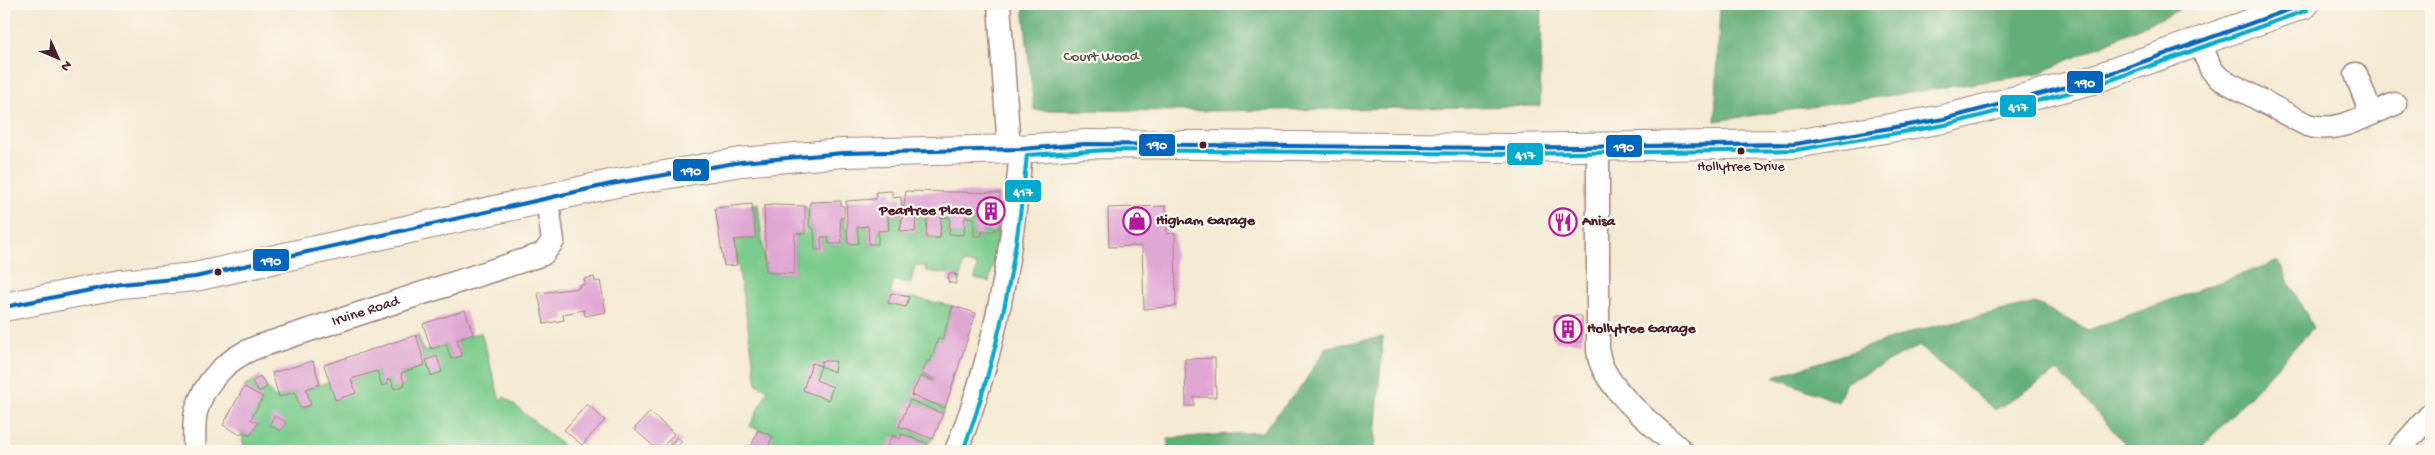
<svg xmlns="http://www.w3.org/2000/svg" width="2435" height="455" viewBox="0 0 2435 455" font-family="'Gochi Hand',sans-serif">
<style>
.green{fill:#7acb8c;stroke:#62755c}
.forest{fill:#63af78;stroke:#566752}
.building{fill:#e0a6d4}
.lines{fill:none;stroke-linecap:round;stroke-linejoin:round}
.minor-casing{stroke:#9f847e;stroke-width:25}
.major-casing{stroke:#9f847e;stroke-width:30}
.minor{stroke:#fff;stroke-width:22}
.major{stroke:#fff;stroke-width:28}
.bus-1-casing{stroke:#fbf7ec;stroke-width:8}
.bus-2-casing{stroke:#fbf7ec;stroke-width:8}
.bus-1{stroke:#0065bd;stroke-width:4}
.bus-2{stroke:#00a9ce;stroke-width:4}
.bus-dot{fill:#4a1f2b;stroke:#fbf7ec;stroke-width:2}
.labels{text-anchor:middle;dominant-baseline:central;stroke-width:4.5;stroke-linejoin:round;paint-order:stroke}
.bus-label{font-size:14px;fill:#4a1f2b;stroke:#fbf7ec}
.park-label{font-size:15px;fill:#585348;stroke:#fbf7ec}
.poi-label{font-size:15px;font-weight:bold;fill:#4a1f2b;stroke:#fbf7ec;text-anchor:start}
.street-label{font-size:15px;fill:#4a1f2b;stroke:#fbf7ec}
.line-badge{stroke:#fbf7ec;stroke-width:2}
.badge-label{font-size:14px;text-anchor:middle;font-weight:bold;fill:#fff}
</style>
<rect width="100%" height="100%" fill="#fbf7ec"/>
<filter id="ink" filterUnits="userSpaceOnUse"><feTurbulence type="fractalNoise" baseFrequency=".02" numOctaves="2"/><feDisplacementMap in="SourceGraphic" scale="10" xChannelSelector="R" yChannelSelector="G"/><feConvolveMatrix kernelMatrix="1 2 1 2 8 2 1 2 1" color-interpolation-filters="sRGB"/></filter>
<filter id="wash" filterUnits="userSpaceOnUse"><feTurbulence type="fractalNoise" baseFrequency=".0096" numOctaves="4" result="noise"/><feDisplacementMap in="SourceGraphic" scale="20" xChannelSelector="R" yChannelSelector="G"/><feGaussianBlur stdDeviation="1.12" result="paint"/><feColorMatrix in="noise" values="0 0 0 0 0 0 0 0 0 0 0 0 0 0 0 0 0 1.4 0 .05"/><feComposite in="paint" operator="in"/></filter>
<g filter="url(#wash)">
<rect width="100%" height="100%" fill="#f4e9d2"/>
<path class="green" d="M 758,203 L 766,272 L 794,274 L 795,233 L 804,233 L 805,206 L 809,211 L 809,226 L 814,229 L 815,250 L 822,249 L 821,237 L 828,237 L 829,244 L 841,243 L 840,218 L 844,218 L 849,244 L 858,243 L 857,227 L 868,226 L 869,244 L 878,244 L 878,231 L 889,230 L 888,216 L 902,215 L 900,231 L 915,232 L 916,216 L 927,216 L 926,238 L 940,238 L 941,217 L 950,218 L 949,234 L 964,235 L 965,217 L 974,218 L 974,236 L 982,236 L 982,231 L 1000,230 L 989,282 L 975,279 L 977,265 L 963,263 L 960,280 L 957,280 L 957,275 L 926,271 L 926,267 L 915,265 L 911,283 L 893,280 L 889,303 L 906,307 L 909,297 L 953,306 L 942,340 L 938,339 L 930,362 L 927,361 L 922,374 L 935,379 L 934,381 L 921,376 L 911,395 L 945,408 L 943,414 L 910,400 L 899,426 L 933,439 L 928,444 L 902,434 L 900,439 L 892,435 L 886,451 L 766,451 L 772,436 L 750,426 L 768,390 L 757,384 L 734,240 L 756,238 L 752,204 Z
M 481,332 L 500,400 L 505,397 L 567,449 L 566,451 L 244,451 L 242,432 L 250,436 L 258,423 L 251,419 L 263,397 L 244,387 L 260,376 L 274,398 L 295,392 L 301,408 L 311,405 L 306,389 L 329,382 L 356,393 L 351,379 L 377,371 L 382,386 L 388,384 L 387,380 L 391,379 L 394,389 L 404,385 L 401,373 L 425,365 L 416,335 L 418,334 L 423,351 L 446,344 L 451,359 L 462,356 L 457,340 Z"/>
<path class="forest" d="M 1023,4 L 1542,4 L 1540,106 L 1208,111 L 1034,110 Z
M 1720,4 L 2192,4 L 2038,74 L 1715,121 Z
M 2278,261 L 2313,328 L 2198,451 L 2132,451 L 2058,371 L 1995,410 L 1919,346 L 1846,383 L 1838,402 L 1774,377 L 1918,330 L 2036,303 L 2088,330 Z
M 1383,337 L 1374,451 L 1168,451 L 1168,438 L 1262,432 L 1303,384 L 1327,347 Z"/>
<g id="blocks">
<path class="building" d="M 892,191 L 892,198 L 901,197 L 902,215 L 888,216 L 889,230 L 878,231 L 878,244 L 869,244 L 868,226 L 857,227 L 859,243 L 848,244 L 846,201 L 876,199 L 876,192 Z
M 906,191 L 1000,193 L 999,229 L 994,229 L 994,231 L 982,231 L 982,236 L 974,236 L 974,218 L 965,217 L 964,235 L 949,234 L 950,218 L 941,217 L 940,238 L 926,238 L 927,216 L 916,216 L 915,232 L 900,231 Z
M 841,201 L 841,206 L 844,206 L 844,218 L 840,218 L 842,244 L 829,244 L 828,237 L 821,237 L 822,250 L 815,250 L 814,229 L 809,226 L 810,202 Z
M 752,204 L 756,238 L 734,240 L 737,265 L 724,266 L 715,208 Z
M 773,205 L 805,206 L 805,234 L 795,233 L 794,274 L 766,272 L 764,206 Z
M 1166,206 L 1167,234 L 1175,233 L 1176,306 L 1144,309 L 1142,246 L 1109,247 L 1108,208 Z
M 949,273 L 957,275 L 956,284 L 948,282 Z
M 594,277 L 595,282 L 600,281 L 606,312 L 585,316 L 584,310 L 563,314 L 564,320 L 544,324 L 538,293 L 579,288 L 579,285 L 585,284 L 584,279 Z
M 891,293 L 909,297 L 906,307 L 888,303 Z
M 953,306 L 976,313 L 945,408 L 911,395 L 921,376 L 934,381 L 935,379 L 922,374 L 927,361 L 930,362 L 938,339 L 942,340 Z
M 465,310 L 473,334 L 457,340 L 462,356 L 451,359 L 446,344 L 431,349 L 423,324 Z
M 1554,316 L 1582,316 L 1582,342 L 1555,342 Z
M 416,335 L 425,365 L 401,373 L 405,385 L 394,389 L 391,379 L 387,380 L 388,384 L 382,386 L 377,371 L 351,379 L 356,393 L 335,400 L 324,365 Z
M 437,356 L 442,372 L 431,376 L 426,360 Z
M 1215,358 L 1216,397 L 1194,397 L 1194,406 L 1186,406 L 1185,359 Z
M 313,361 L 320,384 L 306,389 L 311,405 L 300,408 L 295,392 L 279,397 L 272,373 Z
M 821,361 L 836,361 L 834,372 L 821,366 L 816,380 L 833,387 L 828,400 L 803,390 L 812,363 L 821,366 Z
M 260,376 L 267,387 L 259,392 L 252,382 Z
M 244,387 L 263,397 L 251,419 L 258,423 L 250,436 L 242,432 L 241,435 L 223,425 Z
M 910,400 L 943,414 L 933,439 L 899,426 Z
M 587,404 L 605,420 L 582,445 L 564,430 Z
M 650,412 L 674,434 L 659,451 L 634,429 Z
M 274,416 L 286,422 L 281,431 L 269,425 Z
M 758,430 L 773,436 L 768,447 L 766,451 L 749,451 Z
M 902,434 L 928,444 L 925,451 L 885,451 L 892,435 L 900,439 Z
M 677,437 L 682,441 L 674,450 L 669,446 Z
M 284,446 L 300,447 L 301,451 L 284,451 Z
M 221,447 L 245,448 L 244,451 L 221,451 Z"/>
</g>
</g>
<g filter="url(#ink)">
<use href="#blocks" fill-opacity="0" stroke="#9f847e" stroke-width="1"/>
<g class="lines">
<g class="minor-casing">
<g id="minor">
<path d="M 999,4 L 1009,149"/>
<path d="M 2199,41 L 2211,69 L 2219,78 L 2307,125 C 2338,135 2367,114 2395,104"/>
<path d="M 2356,74 L 2371,114"/>
<path d="M 1598,147 L 1598,350 C 1600,386 1656,427 1682,451"/>
<path id="s1" d="M 194,451 C 195,439 193,425 196,412 C 204,381 228,358 257,347 L 543,254 L 553,241 L 547,198"/>
<path d="M 956,451 C 995,356 1013,251 1021,149"/>
<path d="M 2398,451 L 2431,414"/>
</g>
</g>
<g class="major-casing">
<path id="major" d="M 4,307 L 121,284 L 195,277 L 611,184 L 741,162 L 843,153 L 1021,149 L 1085,144 L 1507,148 L 1795,144 L 1944,119 L 2089,81 L 2305,4"/>
</g>
<use href="#minor" class="minor"/>
<use href="#major" class="major"/>
<g class="bus-1-casing">
<path id="bus-1" d="M 4,307 L 121,284 L 195,277 L 611,184 L 741,162 L 843,153 L 1021,149 L 1085,144 L 1507,148 L 1795,144 L 1944,119 L 2089,81 L 2305,4"/>
</g>
<g class="bus-2-casing">
<path id="bus-2" d="M 963,451 C 999,355 1017,257 1027,155 L 1108,150 L 1507,154 L 1796,150 L 1945,125 L 2091,87 L 2307,10"/>
</g>
<use href="#bus-1" class="bus-1"/>
<use href="#bus-2" class="bus-2"/>
</g>
</g>
<defs>
<g id="building-ring" transform="scale(1.4375)"><circle r="9.5" fill="#fbf7ec" stroke="#b5179e" stroke-width="1.5"/><path d="M-4-6H4V6H1V3H-1V6H-4ZM-2.5-4.3h1.7v1.8h-1.7ZM.8-4.3h1.7v1.8H.8ZM-2.5-1h1.7V.8h-1.7ZM.8-1h1.7V.8H.8Z" fill="#b5179e"/></g>
<g id="shop-ring" transform="scale(1.4375)"><circle r="9.5" fill="#fbf7ec" stroke="#b5179e" stroke-width="1.5"/><path d="M-5-2.5h2.3a2.7 3.5 0 0 1 5.4 0H5L5.5 6h-11ZM-1.5-2.5h3a1.5 2.3 0 0 0-3 0Z" fill="#b5179e"/></g>
<g id="restaurant-ring" transform="scale(1.4375)"><circle r="9.5" fill="#fbf7ec" stroke="#b5179e" stroke-width="1.5"/><path d="M-5-6h1v4h1v-4h1v4h1v-4h1v5L-1.5 .5V6h-2V.5L-5-1ZM5-6V6H3V1.5H1.5Q1.5-4 5-6Z" fill="#b5179e"/></g>
</defs>
<g fill-rule="evenodd">
<use href="#building-ring" x="991" y="211"/>
<use href="#shop-ring" x="1137" y="221"/>
<use href="#restaurant-ring" x="1563" y="222"/>
<use href="#building-ring" x="1568" y="329"/>
</g>
<g class="bus-dot">
<circle cx="1203" cy="145" r="4.5"/>
<circle cx="1741" cy="151" r="4.5"/>
<circle cx="218" cy="272" r="4.5"/>
</g>
<g class="labels">
<g class="bus-label">
<text x="1741" y="167">Hollytree Drive</text>
</g>
<g class="park-label">
<text x="1101" y="57">Court Wood</text>
</g>
<g class="poi-label">
<text x="972" y="211" text-anchor="end">Peartree Place</text>
<text x="1156" y="221">Higham Garage</text>
<text x="1582" y="222">Anisa</text>
<text x="1587" y="329">Hollytree Garage</text>
</g>
<g class="street-label">
<text stroke="none"><textPath href="#s1" startOffset="246">Irvine Road</textPath></text>
</g>
</g>
<g class="line-badge">
<rect x="2066" y="70" width="38" height="24" rx="5" fill="#0065bd"/>
<rect x="1999" y="94" width="38" height="24" rx="5" fill="#00a9ce"/>
<rect x="1138" y="133" width="38" height="24" rx="5" fill="#0065bd"/>
<rect x="1605" y="134" width="38" height="24" rx="5" fill="#0065bd"/>
<rect x="1506" y="142" width="38" height="24" rx="5" fill="#00a9ce"/>
<rect x="672" y="158" width="38" height="24" rx="5" fill="#0065bd"/>
<rect x="1004" y="179" width="38" height="24" rx="5" fill="#00a9ce"/>
<rect x="252" y="248" width="38" height="24" rx="5" fill="#0065bd"/>
</g>
<g class="badge-label">
<text x="2085" y="87">190</text>
<text x="2018" y="111">417</text>
<text x="1157" y="149">190</text>
<text x="1624" y="151">190</text>
<text x="1525" y="159">417</text>
<text x="691" y="175">190</text>
<text x="1023" y="196">417</text>
<text x="271" y="265">190</text>
</g>
<rect width="2435" height="455" fill="none" stroke="#fbf7ec" stroke-width="20"/>
<g transform="translate(58 58) rotate(134)" stroke="#fbf7ec" stroke-width="4" paint-order="stroke">
<path d="M0-4L9 19L0 12L-9 19Z" fill="#4a1f2b"/>
<text y="-8" font-size="14" font-weight="bold" text-anchor="middle" fill="#4a1f2b">N</text>
</g>
</svg>
